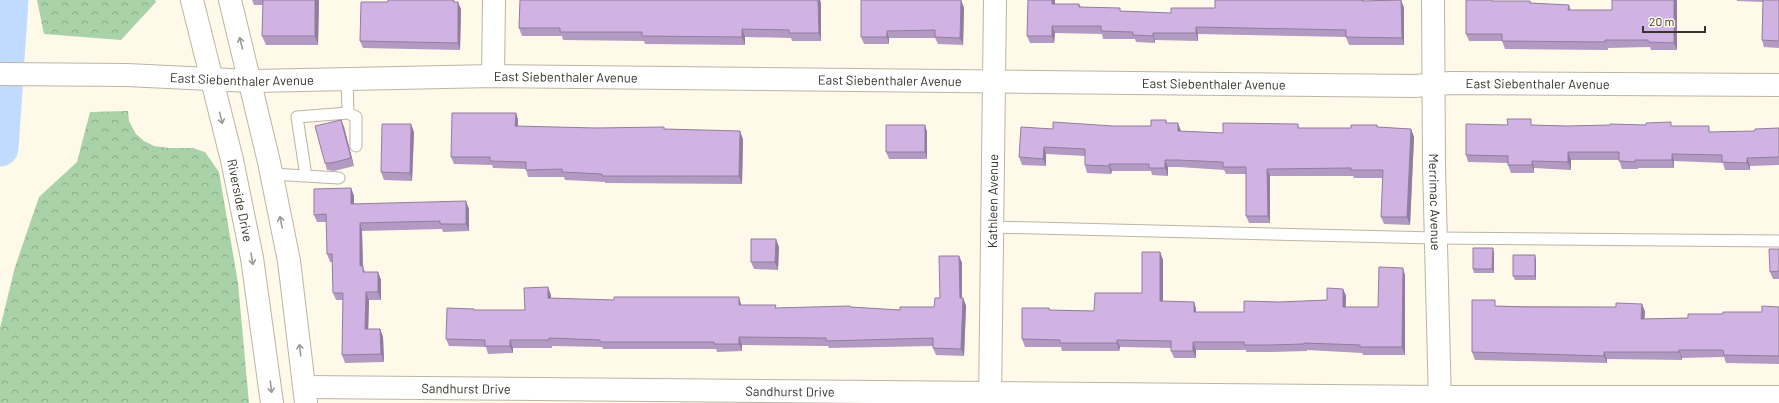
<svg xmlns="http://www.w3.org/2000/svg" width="1779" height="403" viewBox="0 0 1779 403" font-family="Barlow,sans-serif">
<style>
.forest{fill:url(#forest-crowns)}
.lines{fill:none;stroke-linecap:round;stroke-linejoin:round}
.river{stroke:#c1dbff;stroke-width:37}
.service-casing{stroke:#bcb5a3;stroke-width:13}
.minor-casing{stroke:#bcb5a3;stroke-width:24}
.secondary-casing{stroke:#bcb5a3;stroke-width:24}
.service{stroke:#fff;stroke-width:11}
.minor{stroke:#fff;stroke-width:22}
.secondary{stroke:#fff;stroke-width:22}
.wall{fill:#b39ac2}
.shaded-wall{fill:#927d9e}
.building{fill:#d0b3e2;stroke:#927d9e}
.oneway{stroke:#9c9a96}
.labels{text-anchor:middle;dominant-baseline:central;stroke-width:3;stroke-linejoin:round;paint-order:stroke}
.street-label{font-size:13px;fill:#38352e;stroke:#fff9ea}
</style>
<defs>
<pattern id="forest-crowns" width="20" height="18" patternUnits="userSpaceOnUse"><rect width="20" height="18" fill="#aad2a8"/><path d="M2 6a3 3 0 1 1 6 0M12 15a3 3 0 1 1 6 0" fill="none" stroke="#8bab89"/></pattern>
</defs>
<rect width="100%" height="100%" fill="#fff9ea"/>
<path class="forest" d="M 37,0 L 155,0 L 156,2 L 121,40 L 44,34 Z
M 128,111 L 129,121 L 136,134 L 144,141 L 154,146 L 169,148 L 193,148 L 205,152 L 219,172 L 238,283 L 249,403 L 0,403 L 0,328 L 15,267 L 39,197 L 77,162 L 90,112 Z"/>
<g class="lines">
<path class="river" d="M 0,148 L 10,0"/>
<g class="service-casing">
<path id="service" d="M 348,113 L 356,117 L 356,146
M 272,174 L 339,178
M 306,176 L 297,117 L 348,113 L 347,79
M 992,227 L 1435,238 L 1779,241"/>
</g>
<g class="minor-casing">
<g id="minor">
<path id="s1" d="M 1433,0 L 1434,165 L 1440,403"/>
<path d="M 493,76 L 494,0"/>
<path id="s2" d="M 305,387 L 1440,397 L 1779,397"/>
<path id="s3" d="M 990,403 L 995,0"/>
</g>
</g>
<g class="secondary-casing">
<g id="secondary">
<path id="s4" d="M 192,0 L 232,160 L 252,258 L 272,403"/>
<path d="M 230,0 L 269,162 L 289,261 L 306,403"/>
<path id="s5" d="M 0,74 L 127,75 L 250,81 L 493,76 L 1415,86 L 1450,83 L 1779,85"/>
</g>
</g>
<use href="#service" class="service"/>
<use href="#minor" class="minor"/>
<use href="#secondary" class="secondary"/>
</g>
<path class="wall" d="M 252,0 L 319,0 L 318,45 L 266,45 L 262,36 L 263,5 L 254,5 Z
M 520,0 L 820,0 L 821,4 L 821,41 L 792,41 L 791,38 L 745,37 L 745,45 L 645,44 L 644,41 L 563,40 L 562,36 L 522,36 L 519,28 Z
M 961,0 L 964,8 L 963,45 L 938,44 L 935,38 L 889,38 L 889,44 L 864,44 L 861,37 Z
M 1028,0 L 1055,0 L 1055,4 L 1079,4 L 1081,7 L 1121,11 L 1171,13 L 1215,8 L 1215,0 L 1364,0 L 1364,1 L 1401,0 L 1404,8 L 1404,45 L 1349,45 L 1346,37 L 1198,34 L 1198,41 L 1155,40 L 1155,43 L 1136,42 L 1135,39 L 1103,39 L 1102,34 L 1055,33 L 1054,43 L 1030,43 L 1027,36 Z
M 1612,0 L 1677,0 L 1677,50 L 1651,50 L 1650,47 L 1608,48 L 1608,50 L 1505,49 L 1502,41 L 1469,41 L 1466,34 L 1494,1 L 1530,1 L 1531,3 L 1569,5 L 1571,10 L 1612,10 Z
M 1737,0 L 1779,0 L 1779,48 L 1764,47 L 1762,40 L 1763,2 L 1737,1 Z
M 388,2 L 456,2 L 461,9 L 460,50 L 363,48 L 360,41 Z
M 516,113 L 518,120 L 518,127 L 596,128 L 665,129 L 743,139 L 742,184 L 605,183 L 605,182 L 565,180 L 564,177 L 528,177 L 526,169 L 493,168 L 492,165 L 454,164 L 451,157 Z
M 341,120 L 344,127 L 354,166 L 334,171 L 327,170 L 325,163 Z
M 1166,120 L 1167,123 L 1181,131 L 1223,133 L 1298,124 L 1299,128 L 1351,128 L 1377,125 L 1378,127 L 1411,129 L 1414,137 L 1410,225 L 1384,224 L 1381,217 L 1383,178 L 1354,178 L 1353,176 L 1270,176 L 1270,223 L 1249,223 L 1246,216 L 1246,174 L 1226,174 L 1224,170 L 1179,167 L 1168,167 L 1168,176 L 1152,175 L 1151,171 L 1112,171 L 1111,174 L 1087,173 L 1085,165 L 1085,156 L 1046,154 L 1046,166 L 1022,165 L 1019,157 L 1053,129 L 1113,126 L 1151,126 Z
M 925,125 L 927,132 L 927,159 L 889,159 L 886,152 Z
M 1508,125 L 1533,125 L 1567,126 L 1673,126 L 1711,132 L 1755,131 L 1779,128 L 1779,165 L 1750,166 L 1750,170 L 1725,170 L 1723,163 L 1674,161 L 1674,168 L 1638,168 L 1638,169 L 1622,169 L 1619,160 L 1571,160 L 1571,170 L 1534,168 L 1534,173 L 1511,173 L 1508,165 L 1508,163 L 1468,162 L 1466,155 Z
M 414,132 L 412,181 L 384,180 L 381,172 Z
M 351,188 L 354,196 L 354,204 L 469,209 L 469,231 L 443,232 L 442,229 L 362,231 L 363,266 L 365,272 L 378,272 L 381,280 L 381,300 L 369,300 L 368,329 L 380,329 L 383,337 L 384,362 L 345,363 L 342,355 L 343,300 L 336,300 L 333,293 L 332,262 L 330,262 L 327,254 L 327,222 L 317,222 L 314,215 Z
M 779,247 L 778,270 L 754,269 L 751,262 Z
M 1779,249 L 1779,279 L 1773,279 L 1770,272 Z
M 1160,252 L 1163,260 L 1163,301 L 1194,302 L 1196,309 L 1196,312 L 1244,312 L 1279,302 L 1327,300 L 1343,289 L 1346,296 L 1346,307 L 1378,307 L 1405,275 L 1405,355 L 1363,355 L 1362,353 L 1307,350 L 1307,351 L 1272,352 L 1246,352 L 1246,350 L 1196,350 L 1196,358 L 1174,358 L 1171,351 L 1171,348 L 1120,347 L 1119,351 L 1062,351 L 1061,347 L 1025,347 L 1022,339 L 1049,308 L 1050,310 L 1094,311 L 1142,293 Z
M 1494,252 L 1494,273 L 1474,273 L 1473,269 Z
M 959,256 L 962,263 L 962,298 L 963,298 L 966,306 L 964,356 L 936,355 L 933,348 L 933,346 L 829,348 L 828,346 L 742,345 L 742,351 L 717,352 L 716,349 L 603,349 L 602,347 L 552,346 L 552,348 L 513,348 L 513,353 L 488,354 L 486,347 L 449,346 L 446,339 L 474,309 L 474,310 L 525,310 L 551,295 L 551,298 L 741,305 L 777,308 L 851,307 L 900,310 L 934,307 L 940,298 Z
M 1536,259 L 1536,280 L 1515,280 L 1513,276 Z
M 1642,304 L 1645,312 L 1644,319 L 1688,318 L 1723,314 L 1762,312 L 1779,307 L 1779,364 L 1726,363 L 1724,357 L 1682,358 L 1682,360 L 1607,359 L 1607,363 L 1475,360 L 1472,352 L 1497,306 L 1616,307 Z"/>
<path class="shaded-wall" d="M 315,0 L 319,0 L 318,45 L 315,36 Z
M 818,0 L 820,0 L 821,4 L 821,41 L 819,33 Z
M 961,0 L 964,8 L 963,45 L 960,38 Z
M 1052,0 L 1055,0 L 1055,11 L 1052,4 Z
M 1401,0 L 1404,8 L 1404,45 L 1402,38 Z
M 1674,0 L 1677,0 L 1677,50 L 1674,43 Z
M 458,2 L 461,9 L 460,50 L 458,43 Z
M 1052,26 L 1055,33 L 1054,43 L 1052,36 Z
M 1196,27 L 1198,34 L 1198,41 L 1196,33 Z
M 742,29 L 745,37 L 745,45 L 742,37 Z
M 887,31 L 889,38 L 889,44 L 887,37 Z
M 1153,33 L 1155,40 L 1155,43 L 1153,36 Z
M 516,113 L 518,120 L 518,134 L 515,126 Z
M 341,120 L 344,127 L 354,166 L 351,158 Z
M 1178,123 L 1181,131 L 1178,131 Z
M 411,124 L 414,132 L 412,181 L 410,173 Z
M 925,125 L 927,132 L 927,159 L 925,152 Z
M 1411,129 L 1414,137 L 1410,225 L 1407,217 Z
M 740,131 L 743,139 L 742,184 L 739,176 Z
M 1044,147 L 1046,154 L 1046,166 L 1043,159 Z
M 1568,152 L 1571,160 L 1571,170 L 1568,162 Z
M 1672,154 L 1674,161 L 1674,168 L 1672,160 Z
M 1747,158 L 1750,166 L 1750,170 L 1747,163 Z
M 1165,160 L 1168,167 L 1168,176 L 1165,168 Z
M 1532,161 L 1534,168 L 1534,173 L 1532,165 Z
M 1109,164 L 1112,171 L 1111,174 L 1109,166 Z
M 1267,169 L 1270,176 L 1270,223 L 1268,216 Z
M 351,188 L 354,196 L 354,212 L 351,204 Z
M 466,201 L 469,209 L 469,231 L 466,224 Z
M 360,223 L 362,231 L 363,274 L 360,266 Z
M 776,239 L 779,247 L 778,270 L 775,262 Z
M 1493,248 L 1494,252 L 1494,273 L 1492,269 Z
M 1160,252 L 1163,260 L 1163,309 L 1160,301 Z
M 1535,255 L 1536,259 L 1536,280 L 1535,276 Z
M 959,256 L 962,263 L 962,306 L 960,298 Z
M 1403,268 L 1405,275 L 1405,355 L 1402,347 Z
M 378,272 L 381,280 L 381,300 L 378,292 Z
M 548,287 L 551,295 L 551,306 L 548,298 Z
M 1343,289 L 1346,296 L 1345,314 L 1343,307 Z
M 366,292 L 369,300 L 368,337 L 365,329 Z
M 739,297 L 741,304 L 741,313 L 739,305 Z
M 963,298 L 966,306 L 964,356 L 961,349 Z
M 1194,302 L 1196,309 L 1196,319 L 1194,312 Z
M 1642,304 L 1645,312 L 1644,326 L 1641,319 Z
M 380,329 L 383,337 L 384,362 L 381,354 Z
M 739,337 L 742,345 L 742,351 L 739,344 Z
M 510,340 L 513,348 L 513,353 L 510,346 Z
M 1117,340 L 1120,347 L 1119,351 L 1117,343 Z
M 1193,342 L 1196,350 L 1196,358 L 1193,351 Z
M 1679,350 L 1682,358 L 1682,360 L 1679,352 Z
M 1604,352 L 1607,359 L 1607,363 L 1604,356 Z"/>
<path class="building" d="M 263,0 L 315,0 L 315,36 L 262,36 Z
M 388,0 L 454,0 L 453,2 L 458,2 L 458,43 L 360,41 L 361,2 L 388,2 Z
M 520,0 L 818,0 L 819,33 L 789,33 L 789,30 L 742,29 L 742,37 L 642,36 L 642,32 L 560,32 L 560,28 L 519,28 Z
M 861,0 L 961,0 L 960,38 L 935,37 L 935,30 L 887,31 L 887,37 L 861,37 Z
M 1028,0 L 1052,0 L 1052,4 L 1079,4 L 1079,7 L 1120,8 L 1120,11 L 1171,13 L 1171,8 L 1215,8 L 1215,0 L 1362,0 L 1362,1 L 1401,0 L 1402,38 L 1346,37 L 1346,30 L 1196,27 L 1196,33 L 1153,33 L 1153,36 L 1133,35 L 1133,32 L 1101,31 L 1101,26 L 1052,26 L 1052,36 L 1027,36 Z
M 1466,0 L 1492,0 L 1492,1 L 1530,1 L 1530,3 L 1569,5 L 1568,10 L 1612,10 L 1612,0 L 1674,0 L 1674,43 L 1648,42 L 1648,40 L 1605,40 L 1605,42 L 1502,41 L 1502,34 L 1466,34 Z
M 1763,0 L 1779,0 L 1779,41 L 1762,40 Z
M 452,113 L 516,113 L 515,126 L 596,128 L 664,127 L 664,129 L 740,131 L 739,176 L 602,176 L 602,174 L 562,172 L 562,169 L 526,170 L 526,162 L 490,161 L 490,157 L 451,157 Z
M 1507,119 L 1531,119 L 1531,125 L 1567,126 L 1610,125 L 1610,124 L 1646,125 L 1646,123 L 1671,122 L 1671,126 L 1709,126 L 1709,132 L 1755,131 L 1755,129 L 1779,128 L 1779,157 L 1747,158 L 1747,163 L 1722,162 L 1722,155 L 1672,154 L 1672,160 L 1635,160 L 1635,162 L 1619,161 L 1619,152 L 1568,152 L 1568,162 L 1532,161 L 1532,165 L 1508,165 L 1508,156 L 1466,155 L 1466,124 L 1508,125 Z
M 341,120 L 351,158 L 331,163 L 325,163 L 315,126 Z
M 1151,120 L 1166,120 L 1166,123 L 1178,123 L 1178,131 L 1223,133 L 1223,123 L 1298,124 L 1298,128 L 1351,128 L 1351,125 L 1377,125 L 1377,127 L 1411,129 L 1407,217 L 1381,217 L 1383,170 L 1351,170 L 1351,168 L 1267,169 L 1268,216 L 1246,216 L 1246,167 L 1223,167 L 1223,162 L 1177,160 L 1165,160 L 1165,168 L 1149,168 L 1149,164 L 1109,164 L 1109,166 L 1085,165 L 1085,149 L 1044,147 L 1043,159 L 1019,157 L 1021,127 L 1053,129 L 1053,122 L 1113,126 L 1151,126 Z
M 382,124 L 411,124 L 410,173 L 381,172 Z
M 886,125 L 925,125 L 925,152 L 886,152 Z
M 351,188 L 351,204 L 466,201 L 466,224 L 440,224 L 440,221 L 360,223 L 360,266 L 363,266 L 363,272 L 378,272 L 378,292 L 366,292 L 365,329 L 380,329 L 381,354 L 342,355 L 343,293 L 333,293 L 332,254 L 327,254 L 326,214 L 314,215 L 314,189 Z
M 751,239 L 776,239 L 775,262 L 751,262 Z
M 1473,248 L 1493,248 L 1492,269 L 1473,269 Z
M 1769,249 L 1779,249 L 1779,271 L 1770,272 Z
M 1142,252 L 1160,252 L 1160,301 L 1194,302 L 1194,312 L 1244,312 L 1244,301 L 1279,302 L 1327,300 L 1327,288 L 1343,289 L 1343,307 L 1378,307 L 1379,267 L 1403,268 L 1402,347 L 1360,347 L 1360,345 L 1304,343 L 1304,344 L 1269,345 L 1244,345 L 1244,342 L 1193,342 L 1193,351 L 1171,351 L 1171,341 L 1117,340 L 1117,343 L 1060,343 L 1060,340 L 1022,339 L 1022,308 L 1049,308 L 1049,310 L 1094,311 L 1095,293 L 1142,293 Z
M 1513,255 L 1535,255 L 1535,276 L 1513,276 Z
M 939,256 L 959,256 L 960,298 L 963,298 L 961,349 L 933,348 L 933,338 L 826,341 L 826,338 L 739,337 L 739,344 L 714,344 L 714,342 L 600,342 L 600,340 L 549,338 L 549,340 L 510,340 L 510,346 L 485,346 L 485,340 L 446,339 L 447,308 L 474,309 L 474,310 L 525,310 L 524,288 L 548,287 L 548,298 L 614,300 L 614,297 L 739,297 L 739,305 L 776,305 L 775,308 L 850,306 L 850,307 L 900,310 L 900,307 L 934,307 L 935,298 L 940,298 Z
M 1472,300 L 1495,300 L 1495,306 L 1526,307 L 1616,307 L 1616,303 L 1642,304 L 1641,319 L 1688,318 L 1688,314 L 1723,314 L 1723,312 L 1762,312 L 1762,306 L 1779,307 L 1779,356 L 1724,355 L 1723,350 L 1679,350 L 1679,352 L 1604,352 L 1604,356 L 1472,352 Z"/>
<defs><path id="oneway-shaft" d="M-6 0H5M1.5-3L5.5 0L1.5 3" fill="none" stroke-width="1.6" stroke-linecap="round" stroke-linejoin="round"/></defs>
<g class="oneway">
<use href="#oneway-shaft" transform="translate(241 43) rotate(-104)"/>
<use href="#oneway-shaft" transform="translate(221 118) rotate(76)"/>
<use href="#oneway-shaft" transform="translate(281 222) rotate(-102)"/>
<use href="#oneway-shaft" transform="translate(252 259) rotate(80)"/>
<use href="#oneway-shaft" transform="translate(300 350) rotate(-97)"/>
<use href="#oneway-shaft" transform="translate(271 387) rotate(83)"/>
</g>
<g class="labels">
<g class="street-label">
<text stroke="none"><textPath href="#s5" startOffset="566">East Siebenthaler Avenue</textPath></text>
<text stroke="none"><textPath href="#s5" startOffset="242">East Siebenthaler Avenue</textPath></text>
<text stroke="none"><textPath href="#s5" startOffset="890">East Siebenthaler Avenue</textPath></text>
<text stroke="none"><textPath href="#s5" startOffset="1538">East Siebenthaler Avenue</textPath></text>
<text stroke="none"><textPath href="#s5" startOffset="1214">East Siebenthaler Avenue</textPath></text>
<text stroke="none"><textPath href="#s4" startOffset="206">Riverside Drive</textPath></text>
<text stroke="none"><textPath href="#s3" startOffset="202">Kathleen Avenue</textPath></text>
<text stroke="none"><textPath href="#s1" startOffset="202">Merrimac Avenue</textPath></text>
<text stroke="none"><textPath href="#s2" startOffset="161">Sandhurst Drive</textPath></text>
<text stroke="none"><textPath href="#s2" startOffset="485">Sandhurst Drive</textPath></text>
</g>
</g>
<path d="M1643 26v6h62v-6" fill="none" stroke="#38352e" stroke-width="2"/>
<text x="1649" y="26" font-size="12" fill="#38352e" stroke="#fff9ea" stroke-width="3" paint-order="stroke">20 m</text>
</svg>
